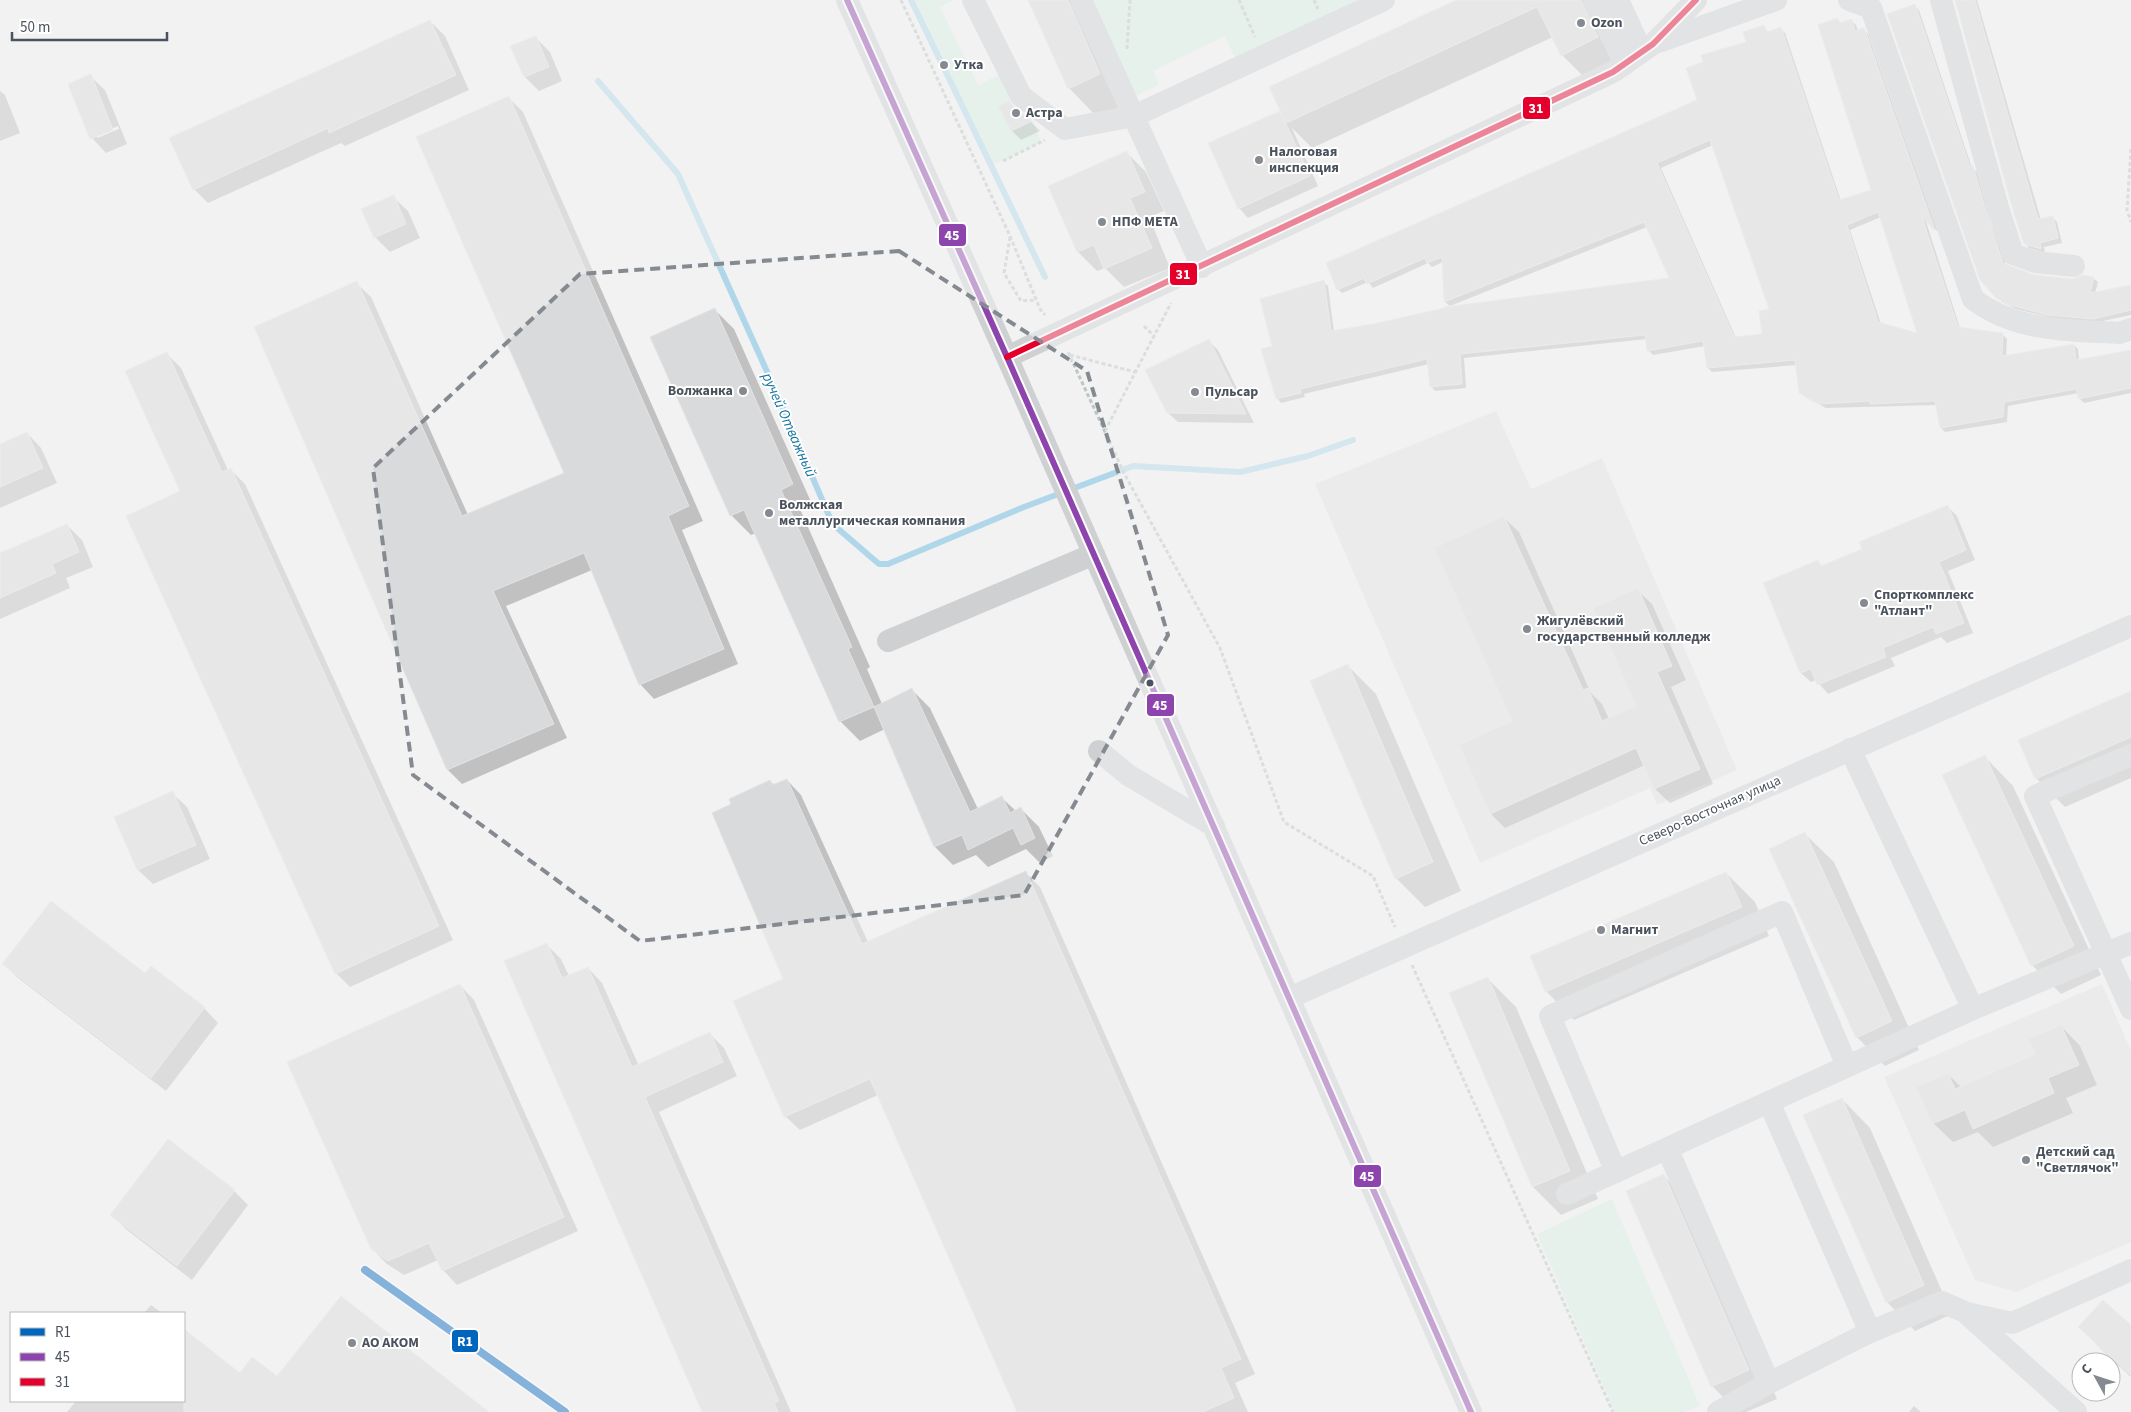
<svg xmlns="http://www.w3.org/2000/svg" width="2131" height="1412" viewBox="0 0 2131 1412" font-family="'Source Sans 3',sans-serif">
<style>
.education{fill:#e4e3e3}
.green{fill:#d8efe4}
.shadow{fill:#0003;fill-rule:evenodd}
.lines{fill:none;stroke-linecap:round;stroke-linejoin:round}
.stream{stroke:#b0d7e9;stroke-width:6}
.building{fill:#d9dadc;stroke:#e3e3e4;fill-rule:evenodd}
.path{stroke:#bcc6c3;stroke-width:3;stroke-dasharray:4 2.5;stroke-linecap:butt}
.minor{stroke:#ced0d2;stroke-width:22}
.bus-1-casing{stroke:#fff;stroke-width:10}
.bus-2-casing{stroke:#fff;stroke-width:10}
.bus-1{stroke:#8e44ad;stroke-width:6}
.bus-2{stroke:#e4002b;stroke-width:6}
.rail-1-casing{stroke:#fff;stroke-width:11}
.rail-1{stroke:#0065bd;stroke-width:8}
.marked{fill:none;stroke:#858a91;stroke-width:4;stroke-dasharray:10 6;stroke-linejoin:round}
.poi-dot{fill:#858a91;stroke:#fff;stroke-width:2}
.bus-dot{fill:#4a525d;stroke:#fff;stroke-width:2}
.labels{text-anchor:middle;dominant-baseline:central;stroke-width:4;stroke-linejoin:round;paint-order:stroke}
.poi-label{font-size:14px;font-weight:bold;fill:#4a525d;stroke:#fff;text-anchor:start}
.street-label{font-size:14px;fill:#4a525d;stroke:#fff}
.water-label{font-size:15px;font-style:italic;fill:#1875a1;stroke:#fff}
.line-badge{stroke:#fff;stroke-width:2}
.badge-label{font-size:14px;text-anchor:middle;font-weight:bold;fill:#fff}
</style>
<rect width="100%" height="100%" fill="#f2f2f2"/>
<path class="education" d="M 1496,411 L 1531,489 L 1602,458 L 1737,770 L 1657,805 L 1650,788 L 1480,863 L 1315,484 Z
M 2102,984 L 2131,1051 L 2131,1242 L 2016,1292 L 1975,1280 L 1884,1077 Z"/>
<path class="green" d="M 912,0 L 954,0 L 940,7 L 978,85 L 1001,74 L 1013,99 L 999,106 L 1011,131 L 1033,120 L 1041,142 L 993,165 Z
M 1092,0 L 1379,0 L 1238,65 L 1225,36 L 1153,71 L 1159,85 L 1136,96 Z
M 1612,1199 L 1700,1406 L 1684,1412 L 1615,1412 L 1537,1234 Z"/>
<path class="shadow" d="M 1029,0 L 1085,0 L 1128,103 L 1097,117 L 1069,88 Z
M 1459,0 L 1602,0 L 1622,63 L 1587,80 L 1562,55 L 1553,37 L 1312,148 L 1292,128 L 1318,186 L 1248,218 L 1239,208 L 1280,112 L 1283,116 Z
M 1956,0 L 1977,0 L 2041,220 L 2053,218 L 2057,222 L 2062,243 L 2044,247 L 2045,253 L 2029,248 L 2025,243 Z
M 1914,6 L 1919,10 L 1972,168 L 1977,172 L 1990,221 L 2006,265 L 2033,276 L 2073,280 L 2093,278 L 2098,282 L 2095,294 L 2131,286 L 2131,315 L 2098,322 L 2053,318 L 2016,309 L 2002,302 L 1997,297 Z
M 1837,19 L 1842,24 L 1852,21 L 1856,25 L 1858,31 L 1864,30 L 1868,34 L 1938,232 L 1925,218 L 1960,328 L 2002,334 L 2007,339 L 2006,357 L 2074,345 L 2078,349 L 2079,361 L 2131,351 L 2131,393 L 2084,403 L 2080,399 L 2079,393 L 2008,406 L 2007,422 L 1945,432 L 1941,428 L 1937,405 L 1826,408 L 1805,397 L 1800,393 L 1797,365 L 1712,372 L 1708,368 L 1705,346 L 1653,355 L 1649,351 L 1647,339 L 1464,358 L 1466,388 L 1435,391 L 1431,386 L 1429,364 L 1304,394 L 1305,397 L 1281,403 L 1277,398 L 1273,347 L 1323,282 L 1328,286 L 1334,332 L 1671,279 L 1647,227 L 1450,306 L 1445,302 L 1443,262 L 1432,267 L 1428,263 L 1373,288 L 1368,282 L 1342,293 L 1338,289 L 1698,101 L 1704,63 L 1748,43 L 1764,27 L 1769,33 L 1781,29 L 1785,33 L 1841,201 L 1873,191 ZM 1713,145 L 1770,310 L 1763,335 L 1736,338 L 1661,168 ZM 1881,217 L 1919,335 L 1881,324 L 1850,230 Z
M 430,21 L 445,36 L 469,90 L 345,146 L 341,143 L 208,203 L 194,189 Z
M 535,37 L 550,52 L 562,81 L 539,91 L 525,77 Z
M 90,76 L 105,90 L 127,144 L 106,153 L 92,138 ZM 118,126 L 119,129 L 97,138 L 97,135 Z
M 0,91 L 5,95 L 20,133 L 0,141 Z
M 508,97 L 523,112 L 703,521 L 682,530 L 738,664 L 654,699 L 640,684 L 592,570 L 506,606 L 567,738 L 462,784 L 448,770 L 356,283 L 371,297 L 468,515 L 566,474 Z
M 1009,102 L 1031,122 L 1040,131 L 1021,140 L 1012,131 Z
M 1127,153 L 1146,172 L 1164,211 L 1149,217 L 1170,268 L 1124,287 L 1105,268 L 1097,271 L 1078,252 L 1050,186 Z
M 393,197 L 408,211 L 420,238 L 390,252 L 375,237 Z
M 714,309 L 734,329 L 812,504 L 800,509 L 870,667 L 867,669 L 882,704 L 912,690 L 930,708 L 978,809 L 1002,798 L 1016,811 L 1021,809 L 1039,827 L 1053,856 L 1040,863 L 1026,849 L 988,867 L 976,855 L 953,865 L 935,847 L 885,729 L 860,741 L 840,721 L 756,533 L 751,535 L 732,516 L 652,338 Z
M 1208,340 L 1218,350 L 1254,423 L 1178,422 L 1168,413 Z
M 166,353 L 181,368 L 228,470 L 230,469 L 245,484 L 453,940 L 350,987 L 336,973 L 182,492 Z
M 27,433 L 41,448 L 57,483 L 0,508 L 0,445 Z
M 1948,507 L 1957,516 L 1975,560 L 1948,571 L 1973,633 L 1947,643 L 1941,637 L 1891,658 L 1895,666 L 1828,694 L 1816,680 L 1811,682 L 1801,673 L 1765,584 L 1818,562 L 1823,567 L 1864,550 Z
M 1504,518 L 1519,532 L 1591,693 L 1602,704 L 1609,719 L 1638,706 L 1637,590 L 1652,604 L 1686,680 L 1671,687 L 1713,784 L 1670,803 L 1655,789 L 1645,765 L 1505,828 L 1491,814 L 1513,722 Z
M 67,525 L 82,540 L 93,567 L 66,578 L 70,588 L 0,619 L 0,555 Z
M 1348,666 L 1376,694 L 1461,891 L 1425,907 L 1396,878 Z
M 2131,692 L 2131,778 L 2065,807 L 2036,778 Z
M 1985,757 L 2013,786 L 2101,975 L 2061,994 L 2032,965 Z
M 787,780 L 801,795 L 868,942 L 1026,873 L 1040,887 L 1255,1374 L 1235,1383 L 1248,1412 L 1018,1412 L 878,1095 L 800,1130 L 785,1116 L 785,979 L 733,805 L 770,781 L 775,786 Z
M 172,793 L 187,807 L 210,859 L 153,884 L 138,870 L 115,818 Z
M 1805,834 L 1834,862 L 1919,1050 L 1885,1066 L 1857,1037 Z
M 1726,873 L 1755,902 L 1769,936 L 1574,1020 L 1546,991 Z
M 546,944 L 561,959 L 569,976 L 588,968 L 602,983 L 639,1066 L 710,1034 L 724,1048 L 737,1076 L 659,1112 L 791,1412 L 704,1412 Z
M 4,964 L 146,975 L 204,1008 L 218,1023 L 166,1091 L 18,978 Z
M 1487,978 L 1516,1007 L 1598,1199 L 1561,1215 L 1533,1187 Z
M 460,985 L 474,1000 L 578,1231 L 457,1285 L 443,1270 L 438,1260 L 404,1275 L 387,1264 L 372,1249 Z
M 2061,1026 L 2080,1046 L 2097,1085 L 2066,1098 L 2073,1113 L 1993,1147 L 1978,1132 L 1953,1142 L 1933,1123 L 1948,1074 L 1961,1087 L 2037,1055 Z
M 1842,1099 L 1870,1128 L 1952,1314 L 1915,1331 L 1887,1302 Z
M 1664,1176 L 1692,1204 L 1777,1399 L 1746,1412 L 1738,1412 L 1712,1386 Z
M 234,1191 L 248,1205 L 192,1280 L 127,1230 L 112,1215 Z
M 151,1305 L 162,1313 L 144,1313 Z
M 2079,1327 L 2131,1327 L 2131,1377 L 2108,1356 Z
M 184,1331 L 240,1375 L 278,1378 L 487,1412 L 67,1412 L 76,1401 L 184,1401 Z
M 1914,1406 L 1921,1412 L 1909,1412 Z"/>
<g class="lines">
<path class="stream" d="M 911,0 L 1045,277
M 598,81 L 678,174 L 769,376 L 830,518 L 836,527 L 879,564 L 888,564 L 1024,507 L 1133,466 L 1240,472 L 1308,456 L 1353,440"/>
</g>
<path class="building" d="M 1028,0 L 1068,0 L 1100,74 L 1068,89 Z
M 1456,0 L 1581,0 L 1598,37 L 1561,56 L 1537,7 L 1286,123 L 1269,87 Z
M 1955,0 L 1975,0 L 2038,219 L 2053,216 L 2058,238 L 2040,243 L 2041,249 L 2024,244 L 2012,207 Z
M 1915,4 L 1970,167 L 1973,166 L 1987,215 L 2003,263 L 2034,275 L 2073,279 L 2083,275 L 2094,277 L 2090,293 L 2131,285 L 2131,310 L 2093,319 L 2047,315 L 2010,305 L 1996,298 L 1980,280 L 1887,14 Z
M 1837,18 L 1840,23 L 1852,19 L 1855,31 L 1864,28 L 1935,231 L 1922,217 L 1958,327 L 2003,333 L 2002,356 L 2074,344 L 2076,360 L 2131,350 L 2131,388 L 2078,399 L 2077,389 L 2004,402 L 2003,417 L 1940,428 L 1935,401 L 1870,404 L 1870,401 L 1820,404 L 1799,393 L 1795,360 L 1707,368 L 1703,341 L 1647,351 L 1645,335 L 1460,354 L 1462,384 L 1430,387 L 1427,359 L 1300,389 L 1301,393 L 1276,399 L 1261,349 L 1272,346 L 1260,299 L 1324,280 L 1331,331 L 1373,324 L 1444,308 L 1444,307 L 1669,278 L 1644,222 L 1444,302 L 1442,257 L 1427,263 L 1425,258 L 1367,284 L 1364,278 L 1337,290 L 1326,263 L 1697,100 L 1686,68 L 1703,62 L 1701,55 L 1746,42 L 1743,32 L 1764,25 L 1767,32 L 1781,27 L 1839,200 L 1871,190 L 1818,25 ZM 1710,140 L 1769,309 L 1759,311 L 1762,334 L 1734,337 L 1657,163 ZM 1878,212 L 1899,277 L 1917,333 L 1878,322 L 1847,225 Z
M 430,20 L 456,75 L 329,133 L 328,128 L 193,190 L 169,138 Z
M 536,36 L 549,67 L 524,77 L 510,46 Z
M 91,74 L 113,130 L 90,139 L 68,84 Z
M 509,96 L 689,506 L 668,516 L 724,649 L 639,685 L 584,553 L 493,591 L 554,724 L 447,770 L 254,327 L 357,281 L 462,516 L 564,473 L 416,137 Z
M 1009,101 L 1013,106 L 1032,121 L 1011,131 L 998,106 Z
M 1280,111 L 1310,176 L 1238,209 L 1208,143 Z
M 1127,151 L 1145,192 L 1130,198 L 1152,248 L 1104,269 L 1094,245 L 1077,252 L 1048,186 Z
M 394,195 L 406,224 L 374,238 L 361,209 Z
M 715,308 L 793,484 L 781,490 L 852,647 L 848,649 L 874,707 L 839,722 L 744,510 L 730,516 L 650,337 Z
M 1209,339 L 1246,414 L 1167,413 L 1145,370 Z
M 167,352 L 222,472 L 231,468 L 439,926 L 335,974 L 126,516 L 180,491 L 125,371 Z
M 27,432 L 43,468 L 0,487 L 0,444 Z
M 1948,505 L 1966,550 L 1939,562 L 1964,623 L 1936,634 L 1933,627 L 1883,648 L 1886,657 L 1817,685 L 1811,669 L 1800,673 L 1763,583 L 1818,560 L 1821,566 L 1862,549 L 1859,542 Z
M 1504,516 L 1583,690 L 1588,688 L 1602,721 L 1636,706 L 1593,608 L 1638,588 L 1672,666 L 1657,672 L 1700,769 L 1654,789 L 1636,748 L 1490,814 L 1459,745 L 1512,721 L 1434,548 Z
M 67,524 L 79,552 L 52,564 L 56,573 L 0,598 L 0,553 Z
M 1348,664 L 1433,862 L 1395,879 L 1310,681 Z
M 912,688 L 970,812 L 1002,796 L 1010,813 L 1021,807 L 1035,838 L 1021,845 L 1013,828 L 968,850 L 962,835 L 934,847 L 874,707 Z
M 2131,691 L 2131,737 L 2035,779 L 2018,740 Z
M 1985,755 L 2074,946 L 2031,966 L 1942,775 Z
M 787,779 L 862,944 L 1026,871 L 1241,1359 L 1221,1368 L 1234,1398 L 1203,1412 L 1017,1412 L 870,1079 L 784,1117 L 733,1001 L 783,979 L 712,813 L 731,804 L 729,799 L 770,780 L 772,785 Z
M 173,791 L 196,845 L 137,870 L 114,817 Z
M 1805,832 L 1892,1021 L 1856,1038 L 1769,849 Z
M 1726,872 L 1742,907 L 1545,992 L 1530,956 Z
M 51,901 L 145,973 L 151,966 L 205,1007 L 151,1078 L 2,964 Z
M 547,943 L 562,978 L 588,967 L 632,1067 L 710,1032 L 723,1062 L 645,1097 L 779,1401 L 774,1403 L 778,1412 L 702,1412 L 504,961 Z
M 1488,977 L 1570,1171 L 1532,1187 L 1449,993 Z
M 460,984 L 564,1217 L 442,1271 L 429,1243 L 388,1261 L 371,1249 L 287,1062 Z
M 2061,1025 L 2079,1065 L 2048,1078 L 2054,1093 L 1973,1129 L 1965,1110 L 1932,1124 L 1916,1087 L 1948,1073 L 1955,1089 L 2035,1054 L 2028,1039 Z
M 1842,1098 L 1924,1285 L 1886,1303 L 1803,1115 Z
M 168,1139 L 235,1190 L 177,1266 L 110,1215 Z
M 1664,1174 L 1749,1370 L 1711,1387 L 1626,1191 Z
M 341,1296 L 489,1412 L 184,1412 L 184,1329 L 240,1373 L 252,1357 L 277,1376 Z
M 2103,1300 L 2131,1325 L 2131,1375 L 2078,1327 Z"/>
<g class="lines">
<path class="path" d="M 901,0 L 1010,236 L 1040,309 L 1045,315
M 1239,0 L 1255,37
M 1314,0 L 1318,9
M 1127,49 L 1130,0
M 2131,149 L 2127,210 L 2131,222
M 1003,161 L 1045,140
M 1010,237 L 1004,273 L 1021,301 L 1036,300
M 1144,326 L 1154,336
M 1068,352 L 1125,475 L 1220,648 L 1284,822 L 1373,876 L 1395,927
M 1070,355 L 1135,372
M 1105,431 L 1171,303
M 1412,965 L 1613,1412"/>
<path class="minor" d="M 847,0 L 1007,357 L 1471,1412
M 973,0 L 1021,96 L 1065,129 L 1134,116 L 1384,0
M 1081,0 L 1202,267
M 1594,0 L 1625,64
M 1618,0 L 1642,52
M 1849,0 L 1871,8 L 1973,299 C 2016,332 2068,330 2119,333 L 2131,329
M 1941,0 L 1999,211 L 2013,254 L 2035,262 L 2074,266
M 1659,42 L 1776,0
M 1007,357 L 1613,72 L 1653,44 L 1696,0
M 888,641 L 1094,554
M 1850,749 L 1973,1009
M 1099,751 L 1128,775 L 1214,826
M 2131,755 L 2035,796 L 2131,1009
M 1289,998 L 2131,626
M 1769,1102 L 1870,1332
M 1667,1148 L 1769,1383
M 1616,1172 L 1550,1016 L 1583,1001 L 1782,912 L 1847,1066
M 1567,1194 L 1973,1009 L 2131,943
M 1967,1314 L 2076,1412
M 1718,1412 L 1769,1383 L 1870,1332 L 1942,1302 L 1967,1313 L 2012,1323 L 2131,1270"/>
<g class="bus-1-casing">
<path id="bus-1" d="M 847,0 L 1007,357 L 1471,1412"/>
</g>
<g class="bus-2-casing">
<path id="bus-2" d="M 1007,357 L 1613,72 L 1653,44 L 1696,0"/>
</g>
<use href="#bus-1" class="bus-1"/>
<use href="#bus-2" class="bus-2"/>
<g class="rail-1-casing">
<path id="rail-1" d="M 365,1270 L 565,1412"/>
</g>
<use href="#rail-1" class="rail-1"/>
</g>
<path d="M0 0H2131V1412H0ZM 899,251 L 1087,371 L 1168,635 L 1024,895 L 640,941 L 413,775 L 373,468 L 580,274 Z" fill="#f2f2f2" fill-opacity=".55" fill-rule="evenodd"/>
<path class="marked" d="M 899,251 L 1087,371 L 1168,635 L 1024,895 L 640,941 L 413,775 L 373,468 L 580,274 Z"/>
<g class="poi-dot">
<circle cx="1581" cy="23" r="5"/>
<circle cx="944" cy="65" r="5"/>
<circle cx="1016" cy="113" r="5"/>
<circle cx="1259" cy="160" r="5"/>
<circle cx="1102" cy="222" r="5"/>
<circle cx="743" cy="391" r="5"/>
<circle cx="1195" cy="392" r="5"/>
<circle cx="769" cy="513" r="5"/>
<circle cx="1864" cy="603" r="5"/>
<circle cx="1527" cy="629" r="5"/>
<circle cx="1601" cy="930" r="5"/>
<circle cx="2026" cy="1160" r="5"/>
<circle cx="352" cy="1343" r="5"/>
</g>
<circle class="bus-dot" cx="1150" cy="683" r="4.5"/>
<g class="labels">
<g class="poi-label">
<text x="1591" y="23">Ozon</text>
<text x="954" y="65">Утка</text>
<text x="1026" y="113">Астра</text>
<text x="1269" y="152">Налоговая<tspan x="1269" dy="16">инспекция</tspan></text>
<text x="1112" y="222">НПФ МЕТА</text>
<text x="733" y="391" text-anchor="end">Волжанка</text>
<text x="1205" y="392">Пульсар</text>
<text x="779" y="505">Волжская<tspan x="779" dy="16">металлургическая компания</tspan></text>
<text x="1874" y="595">Спорткомплекс<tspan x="1874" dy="16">"Атлант"</tspan></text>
<text x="1537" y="621">Жигулёвский<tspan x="1537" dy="16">государственный колледж</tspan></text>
<text x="1611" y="930">Магнит</text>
<text x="2036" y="1152">Детский сад<tspan x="2036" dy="16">"Светлячок"</tspan></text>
<text x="362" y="1343">АО АКОМ</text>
</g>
<g class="street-label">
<text transform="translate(1710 811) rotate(-24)">Северо-Восточная улица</text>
</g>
<g class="water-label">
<text transform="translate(789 425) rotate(66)">ручей Отважный</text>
</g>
</g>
<g class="line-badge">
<rect x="1522" y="96" width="29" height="24" rx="5" fill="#e4002b"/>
<rect x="938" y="223" width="29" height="24" rx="5" fill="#8e44ad"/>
<rect x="1169" y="262" width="29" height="24" rx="5" fill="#e4002b"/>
<rect x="1146" y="693" width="29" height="24" rx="5" fill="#8e44ad"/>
<rect x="1353" y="1164" width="29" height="24" rx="5" fill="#8e44ad"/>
<rect x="451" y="1329" width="28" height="24" rx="5" fill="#0065bd"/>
</g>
<g class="badge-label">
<text x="1536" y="113">31</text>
<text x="952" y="240">45</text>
<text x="1183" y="279">31</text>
<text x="1160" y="710">45</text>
<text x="1367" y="1181">45</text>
<text x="465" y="1346">R1</text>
</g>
<rect x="10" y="1312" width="175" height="90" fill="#ffffff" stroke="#b7babe"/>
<rect x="20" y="1328" width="25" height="8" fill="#0065bd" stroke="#b7babe"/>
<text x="55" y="1337" font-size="15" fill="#4a525d">R1</text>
<rect x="20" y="1353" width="25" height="8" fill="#8e44ad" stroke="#b7babe"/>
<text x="55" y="1362" font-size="15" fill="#4a525d">45</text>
<rect x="20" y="1378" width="25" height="8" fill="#e4002b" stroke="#b7babe"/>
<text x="55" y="1387" font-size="15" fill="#4a525d">31</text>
<g transform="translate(2096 1377) rotate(310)"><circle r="24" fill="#ffffff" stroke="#b7babe"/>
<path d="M0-4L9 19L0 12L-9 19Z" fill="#858a91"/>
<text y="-8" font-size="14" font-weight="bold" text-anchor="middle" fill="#4a525d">С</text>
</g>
<path d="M12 32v8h155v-8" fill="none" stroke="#4a525d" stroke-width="2.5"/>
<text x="20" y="32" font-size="15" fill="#4a525d" stroke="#ffffff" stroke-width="4" paint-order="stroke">50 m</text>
</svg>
